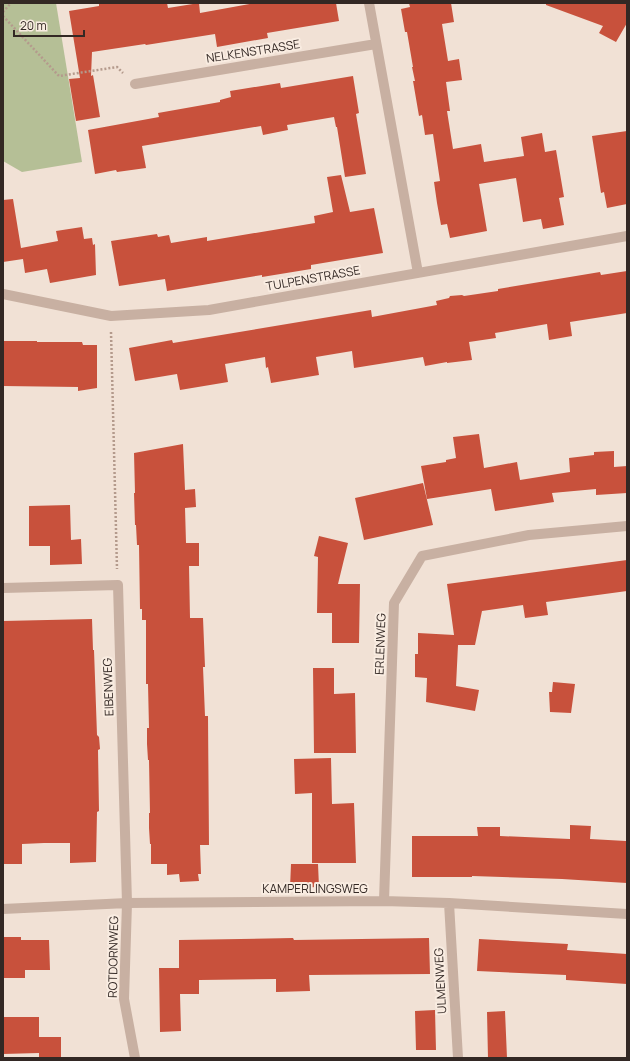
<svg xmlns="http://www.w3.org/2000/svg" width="630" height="1061" viewBox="0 0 630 1061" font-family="Manrope,sans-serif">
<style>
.green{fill:#b5bf96}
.building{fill:#c8513c}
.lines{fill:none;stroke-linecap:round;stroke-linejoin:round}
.path{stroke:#b49a8c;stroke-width:2.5;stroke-dasharray:2 2;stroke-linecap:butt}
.minor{stroke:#c8b0a2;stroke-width:10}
.labels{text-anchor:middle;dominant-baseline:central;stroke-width:4;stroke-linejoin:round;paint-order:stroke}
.street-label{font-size:12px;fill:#332824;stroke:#f9ece1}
</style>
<rect width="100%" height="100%" fill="#f1e1d5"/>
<path class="green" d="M 3,3 L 56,3 L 82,162 L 22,172 L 3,161 Z"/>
<path class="building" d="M 99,3 L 167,3 L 168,8 L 199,3 L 200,13 L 255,3 L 336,3 L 339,21 L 267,33 L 268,38 L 217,47 L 215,34 L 146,45 L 145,44 L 92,52 L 91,76 L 93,75 L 100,117 L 76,121 L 69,79 L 80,78 L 69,11 L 99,6 Z
M 409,3 L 451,3 L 454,22 L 442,24 L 448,61 L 459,59 L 462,80 L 446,82 L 450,111 L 447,111 L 453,149 L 481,144 L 484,162 L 524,156 L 521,137 L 542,133 L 545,152 L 556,150 L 564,197 L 559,198 L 564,225 L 543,229 L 541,219 L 523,222 L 516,178 L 479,184 L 487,231 L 450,238 L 447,224 L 441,225 L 437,203 L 434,182 L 440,181 L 433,134 L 425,135 L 422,115 L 419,116 L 413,81 L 415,81 L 412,67 L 413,67 L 407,32 L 405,32 L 401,9 L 410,7 Z
M 546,3 L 627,3 L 627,23 L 616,42 L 599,33 L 603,26 L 546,5 Z
M 353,76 L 359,113 L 356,114 L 366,174 L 345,177 L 337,127 L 336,127 L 334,117 L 287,125 L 288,130 L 263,135 L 261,126 L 142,146 L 146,168 L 117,172 L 116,170 L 95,174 L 88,130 L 159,117 L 158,113 L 220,102 L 220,100 L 231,97 L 230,91 L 280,83 L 281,88 Z
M 627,131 L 627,204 L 607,208 L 604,192 L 601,193 L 592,136 Z
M 341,175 L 350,212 L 374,208 L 383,253 L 311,265 L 311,269 L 262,277 L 262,275 L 167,291 L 165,279 L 119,286 L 111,241 L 157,234 L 158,237 L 169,235 L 171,243 L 207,237 L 207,241 L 315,223 L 314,216 L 333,212 L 327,177 Z
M 13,199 L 21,248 L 58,241 L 56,231 L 82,227 L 84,239 L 92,238 L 93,245 L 95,244 L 96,275 L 50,283 L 47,269 L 25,273 L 23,259 L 3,262 L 3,200 Z
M 627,271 L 627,313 L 570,322 L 572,336 L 549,340 L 547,324 L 495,333 L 496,338 L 469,342 L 472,360 L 447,363 L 447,362 L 425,366 L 423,357 L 354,368 L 352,351 L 316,357 L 319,375 L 271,383 L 268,367 L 266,368 L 265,357 L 225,364 L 228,382 L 180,390 L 177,374 L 135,381 L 129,348 L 172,340 L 173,343 L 371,310 L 372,317 L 437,305 L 436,301 L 449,298 L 450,296 L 462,295 L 464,296 L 498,291 L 498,289 L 600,272 L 601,275 Z
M 3,341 L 37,341 L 37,342 L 82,342 L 83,345 L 97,345 L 97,388 L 78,391 L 78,387 L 3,386 Z
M 479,434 L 484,468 L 517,462 L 520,480 L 570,472 L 569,458 L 594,455 L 594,452 L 614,451 L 614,467 L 627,466 L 627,493 L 596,495 L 596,489 L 552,493 L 554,502 L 495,511 L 491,489 L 427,499 L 421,466 L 446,462 L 446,460 L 456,458 L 453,437 Z
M 183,444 L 185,490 L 195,489 L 196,507 L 185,508 L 186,543 L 199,543 L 199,566 L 189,566 L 190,618 L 203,618 L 205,667 L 203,667 L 205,716 L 208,716 L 209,845 L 200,845 L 201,874 L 198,874 L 199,881 L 180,882 L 179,874 L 167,875 L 167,864 L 151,864 L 151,844 L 150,844 L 149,828 L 149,813 L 150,813 L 149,760 L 148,760 L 147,744 L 147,728 L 149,728 L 148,684 L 146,684 L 146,620 L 142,620 L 142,609 L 140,609 L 139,545 L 137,545 L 136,525 L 135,525 L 134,493 L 135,493 L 134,453 Z
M 423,483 L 433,525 L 364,540 L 355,498 Z
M 70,505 L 71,540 L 81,539 L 82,564 L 50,565 L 50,546 L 29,546 L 29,506 Z
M 319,536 L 348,543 L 338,584 L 360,584 L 359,643 L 332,643 L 332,613 L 317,613 L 318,557 L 314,556 Z
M 627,560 L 627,591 L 546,602 L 548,615 L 525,618 L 523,605 L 482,611 L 475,645 L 458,645 L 456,686 L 479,690 L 475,711 L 426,702 L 427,678 L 415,677 L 415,654 L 418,654 L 418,633 L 454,635 L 447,584 Z
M 92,619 L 93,650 L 94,650 L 97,735 L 99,737 L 100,749 L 98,750 L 99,811 L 97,812 L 96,862 L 70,863 L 70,843 L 44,843 L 22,844 L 22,864 L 3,864 L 3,621 Z
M 313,668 L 334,668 L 334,694 L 355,693 L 356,753 L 314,753 Z
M 553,682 L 575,684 L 571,713 L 550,712 L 549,692 L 552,692 Z
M 331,758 L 332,804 L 354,803 L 356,863 L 312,863 L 312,793 L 295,794 L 294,759 Z
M 570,825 L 591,826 L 590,839 L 626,841 L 626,854 L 627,854 L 627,883 L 562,879 L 472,876 L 472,877 L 412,877 L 412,836 L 478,836 L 477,827 L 500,827 L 500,836 L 570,839 Z
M 291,864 L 318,864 L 319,887 L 290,888 Z
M 3,937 L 21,937 L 21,940 L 49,940 L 50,970 L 25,970 L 25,978 L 3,978 Z
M 293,938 L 294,940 L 429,938 L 430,974 L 309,975 L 310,991 L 276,992 L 276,979 L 199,980 L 199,994 L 180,994 L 181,1031 L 160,1032 L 159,968 L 179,968 L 179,940 Z
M 479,939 L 568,944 L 567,950 L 627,954 L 627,984 L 566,980 L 566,975 L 477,971 Z
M 435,1010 L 436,1050 L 416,1050 L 415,1011 Z
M 505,1011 L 507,1058 L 488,1058 L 487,1012 Z
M 3,1017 L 39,1017 L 39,1037 L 61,1037 L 61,1057 L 39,1057 L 39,1053 L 3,1054 Z"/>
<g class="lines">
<path class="path" d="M 3,12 L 11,3
M 3,16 L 59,76 L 117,67 L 123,73
M 111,332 L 117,569"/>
<path class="minor" d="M 369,3 L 418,273
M 135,84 L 376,44
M 3,294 L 111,316 L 209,310 L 627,236
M 3,588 L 118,585 L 127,903 L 124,999 L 135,1058
M 384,901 L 394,603 L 422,556 L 529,535 L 627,526
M 449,903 L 458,1058
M 3,909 L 127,903 L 384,901 L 449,903 L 627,914"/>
</g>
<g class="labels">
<g class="street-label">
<text transform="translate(253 51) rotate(-9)">NELKENSTRASSE</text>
<text transform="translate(313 278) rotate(-10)">TULPENSTRASSE</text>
<text transform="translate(380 644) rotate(-88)">ERLENWEG</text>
<text transform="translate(108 687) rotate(-92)">EIBENWEG</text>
<text x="315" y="888">KAMPERLINGSWEG</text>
<text transform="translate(113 957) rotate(-89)">ROTDORNWEG</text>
<text transform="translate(440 981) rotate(-93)">ULMENWEG</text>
</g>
</g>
<rect width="630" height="1061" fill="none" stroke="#332824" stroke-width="8"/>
<path d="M14 30v6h70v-6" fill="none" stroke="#332824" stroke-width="2"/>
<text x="20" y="30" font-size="12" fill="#332824" stroke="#f9ece1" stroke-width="3" paint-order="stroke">20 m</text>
</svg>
